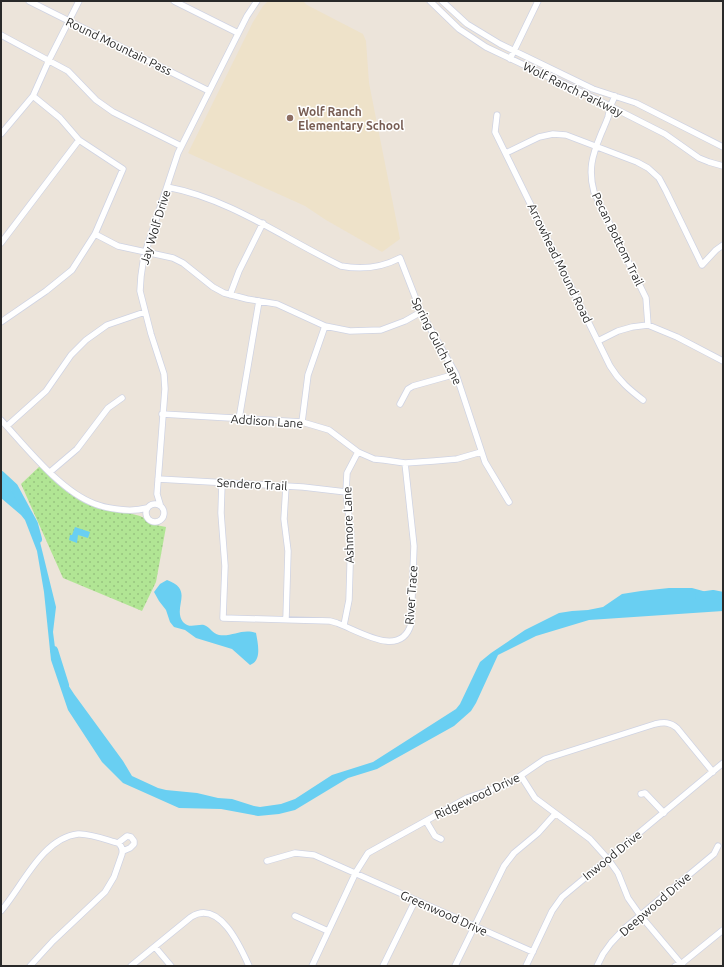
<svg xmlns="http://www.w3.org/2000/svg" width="724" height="967" viewBox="0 0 724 967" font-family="Ubuntu,sans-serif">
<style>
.education{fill:#eee2c9}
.park{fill:url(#park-dots)}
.water{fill:#69cff2}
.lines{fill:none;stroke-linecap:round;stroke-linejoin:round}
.river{stroke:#69cff2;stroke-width:8}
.minor-casing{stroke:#cfd3e3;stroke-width:7}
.minor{stroke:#fff;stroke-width:5.5}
.education-dot{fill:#8d6e63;stroke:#fff;stroke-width:1.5}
.labels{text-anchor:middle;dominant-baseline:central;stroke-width:3;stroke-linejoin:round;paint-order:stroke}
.street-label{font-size:12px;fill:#292929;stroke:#fff}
.education-label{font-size:12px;font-weight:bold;fill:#785e54;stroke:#fff;text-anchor:start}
</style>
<defs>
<pattern id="park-dots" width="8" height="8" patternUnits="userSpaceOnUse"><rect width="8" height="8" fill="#b1e594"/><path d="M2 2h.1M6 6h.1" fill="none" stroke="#98c480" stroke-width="1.8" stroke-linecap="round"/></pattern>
</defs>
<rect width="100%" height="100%" fill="#ece4da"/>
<path class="education" d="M 268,1 L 303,1 L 307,5 L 363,34 L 366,41 L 369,83 L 400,239 L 382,252 L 326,220 L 305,206 L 188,153 L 253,22 L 263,6 Z"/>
<path class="park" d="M 40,466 C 53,480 66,493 83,501 C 101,509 122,511 140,516 L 146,519 L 151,524 L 166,527 L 156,582 L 142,611 L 63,578 L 21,484 Z"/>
<path class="water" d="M 1,477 L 28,510 L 40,542 L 56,607 L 53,632 L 57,663 L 61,674 L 74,694 L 123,761 L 132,776 L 158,788 L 166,790 L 197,793 L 218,798 L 232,799 L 254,806 L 260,807 L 281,804 L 295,799 L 332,775 L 373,762 L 456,709 L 460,704 L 480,662 L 491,653 L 525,630 L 559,613 L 572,611 L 588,610 L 603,607 L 622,594 L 641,591 L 669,588 L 692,588 L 703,591 L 711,595 L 723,595 L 723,611 L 589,620 L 536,636 L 498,655 L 476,703 L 471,711 L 454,726 L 377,769 L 348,778 L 295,810 L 279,814 L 258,816 L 221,809 L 179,808 L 123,783 L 102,762 L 68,710 L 51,660 L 44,592 L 37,551 L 25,520 L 21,515 L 1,498 Z
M 75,527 L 90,532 L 88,538 L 78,535 L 77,543 L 69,540 L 70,535 L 72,535 Z
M 167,580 C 195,590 172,607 183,622 C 189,629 197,624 204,625 C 210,627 213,634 219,635 C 233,637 242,628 256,633 C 258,644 262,661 250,665 L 232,649 L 196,638 L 185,630 L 174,627 L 170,622 L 166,610 L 159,601 L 154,592 L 160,584 Z"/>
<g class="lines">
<path class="river" d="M 1,475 L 14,487 L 34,524 L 38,539
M 699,596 L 713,594 L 723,596
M 54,650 L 65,685"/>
<g class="minor-casing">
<path id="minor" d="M 29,1 L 209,91
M 174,1 L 238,33
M 430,1 L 459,29 L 486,47 L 602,102 L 665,134 L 699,158 L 709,162 L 723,166
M 442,1 L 467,24 L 500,44 L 593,89 L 636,103 L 723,147
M 1,35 L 68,71 L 96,100 L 113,112 L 181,146
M 510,59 L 538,1
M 615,96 C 610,105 610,109 608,117 C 606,123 603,129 601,134 C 592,156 588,170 594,192 L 646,298 L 648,325
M 497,115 L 495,132 L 610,366 C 619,381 630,390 643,400
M 1,134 L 33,96 L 49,60 L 79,1
M 506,153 L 539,137 L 553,134 L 566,135 L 637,162 L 648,168 L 659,178 L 666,191 L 702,265 L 716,250 L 723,245
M 167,187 C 231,199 283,238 341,266 C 362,270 381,268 400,258 L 421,312 L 456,374 L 485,462 L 509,502
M 95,234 L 118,246 L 173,258 L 183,263 L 213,287 L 224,293 L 247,299 L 277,304 L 325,326 L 350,331 L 381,330 L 405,321 L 421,312
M 1,243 L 79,140
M 230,295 L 239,271 L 263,223
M 1,322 L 46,291 L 72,270 L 95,234 L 123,169 L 79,140 L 60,118 L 33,96
M 598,341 L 618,331 L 632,327 L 648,325 L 677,337 L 723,361
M 400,404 L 408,389 L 413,386 L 456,374
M 162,414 L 302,422 L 329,430 L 358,452 L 374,459 L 384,460 L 405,463 L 434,461 L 457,459 L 481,452
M 239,419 L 259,301
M 1,420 C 26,447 61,492 95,504 C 102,507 109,508 116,509 C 128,511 136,511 147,508
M 302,422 L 308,375 L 325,326
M 7,426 L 46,391 L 71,355 L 86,340 L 107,325 L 145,312
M 50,472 L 77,449 L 108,408 L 122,398
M 158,479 L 303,487 L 346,492
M 222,483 L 221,513 L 225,566 L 223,618 L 330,621 L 337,623 C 359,631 401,659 411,624 L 414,546 L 405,463
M 286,486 L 284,519 L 288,551 L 286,619
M146 513a9 9 0 1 1 18 0a9 9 0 1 1-18 0Z
M 160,504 L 157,494 L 165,389 L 164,374 L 151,334 L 140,291 L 141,276 L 144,256 L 178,153 L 247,16 L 257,1
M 344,625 L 349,600 L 351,534 L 346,492 L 347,473 L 358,452
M 521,776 L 535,798 L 590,839 L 608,859 L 618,873 L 628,898 L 640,915 L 683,966
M 641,794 L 645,793 L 664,813
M 426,821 L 435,836 L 441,839
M 118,843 L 127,836 L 131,837 L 134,841 L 134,844 L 130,848 L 123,851
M 267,861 L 295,853 L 314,855 L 533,952
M 1,911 C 22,887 42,838 78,834 C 89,833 107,840 118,843 C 122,846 123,849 122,854 L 114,877 L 105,892 L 53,941 L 30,966
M 295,916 L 328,931
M 155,947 L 171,966
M 131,966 L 191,917 C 219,899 240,946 249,966
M 312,966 L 356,872 L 368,853 L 467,798 L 510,783 L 545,759 L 655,724 C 664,722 670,722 677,728 L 713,772
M 383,966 L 415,901
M 455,966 L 504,866 L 514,853 L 538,833 L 555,814
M 526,966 L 552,911 L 562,897 L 723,763
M 597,966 L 603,954 L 611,943 L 625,928 L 714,854 L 718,846
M 675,966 L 681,964 L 723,930"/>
</g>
<use href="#minor" class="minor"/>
</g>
<circle class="education-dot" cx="290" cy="118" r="4"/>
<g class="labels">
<g class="street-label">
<text transform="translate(119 46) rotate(26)">Round Mountain Pass</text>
<text transform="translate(573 89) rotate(26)">Wolf Ranch Parkway</text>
<text transform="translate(155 227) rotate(-73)">Jay Wolf Drive</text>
<text transform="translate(618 239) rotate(64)">Pecan Bottom Trail</text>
<text transform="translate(560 263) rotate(64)">Arrowhead Mound Road</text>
<text transform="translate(437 341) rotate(63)">Spring Gulch Lane</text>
<text transform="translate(267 421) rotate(4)">Addison Lane</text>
<text transform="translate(252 484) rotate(3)">Sendero Trail</text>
<text transform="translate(348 525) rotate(-92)">Ashmore Lane</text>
<text transform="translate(411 595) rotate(-86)">River Trace</text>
<text transform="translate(477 796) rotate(-25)">Ridgewood Drive</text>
<text transform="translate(612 855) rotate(-39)">Inwood Drive</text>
<text transform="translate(655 904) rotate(-41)">Deepwood Drive</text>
<text transform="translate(444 913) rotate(24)">Greenwood Drive</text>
</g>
<g class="education-label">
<text x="298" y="111">Wolf Ranch<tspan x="298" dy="14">Elementary School</tspan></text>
</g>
</g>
<rect width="724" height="967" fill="none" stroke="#292929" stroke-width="4"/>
</svg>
